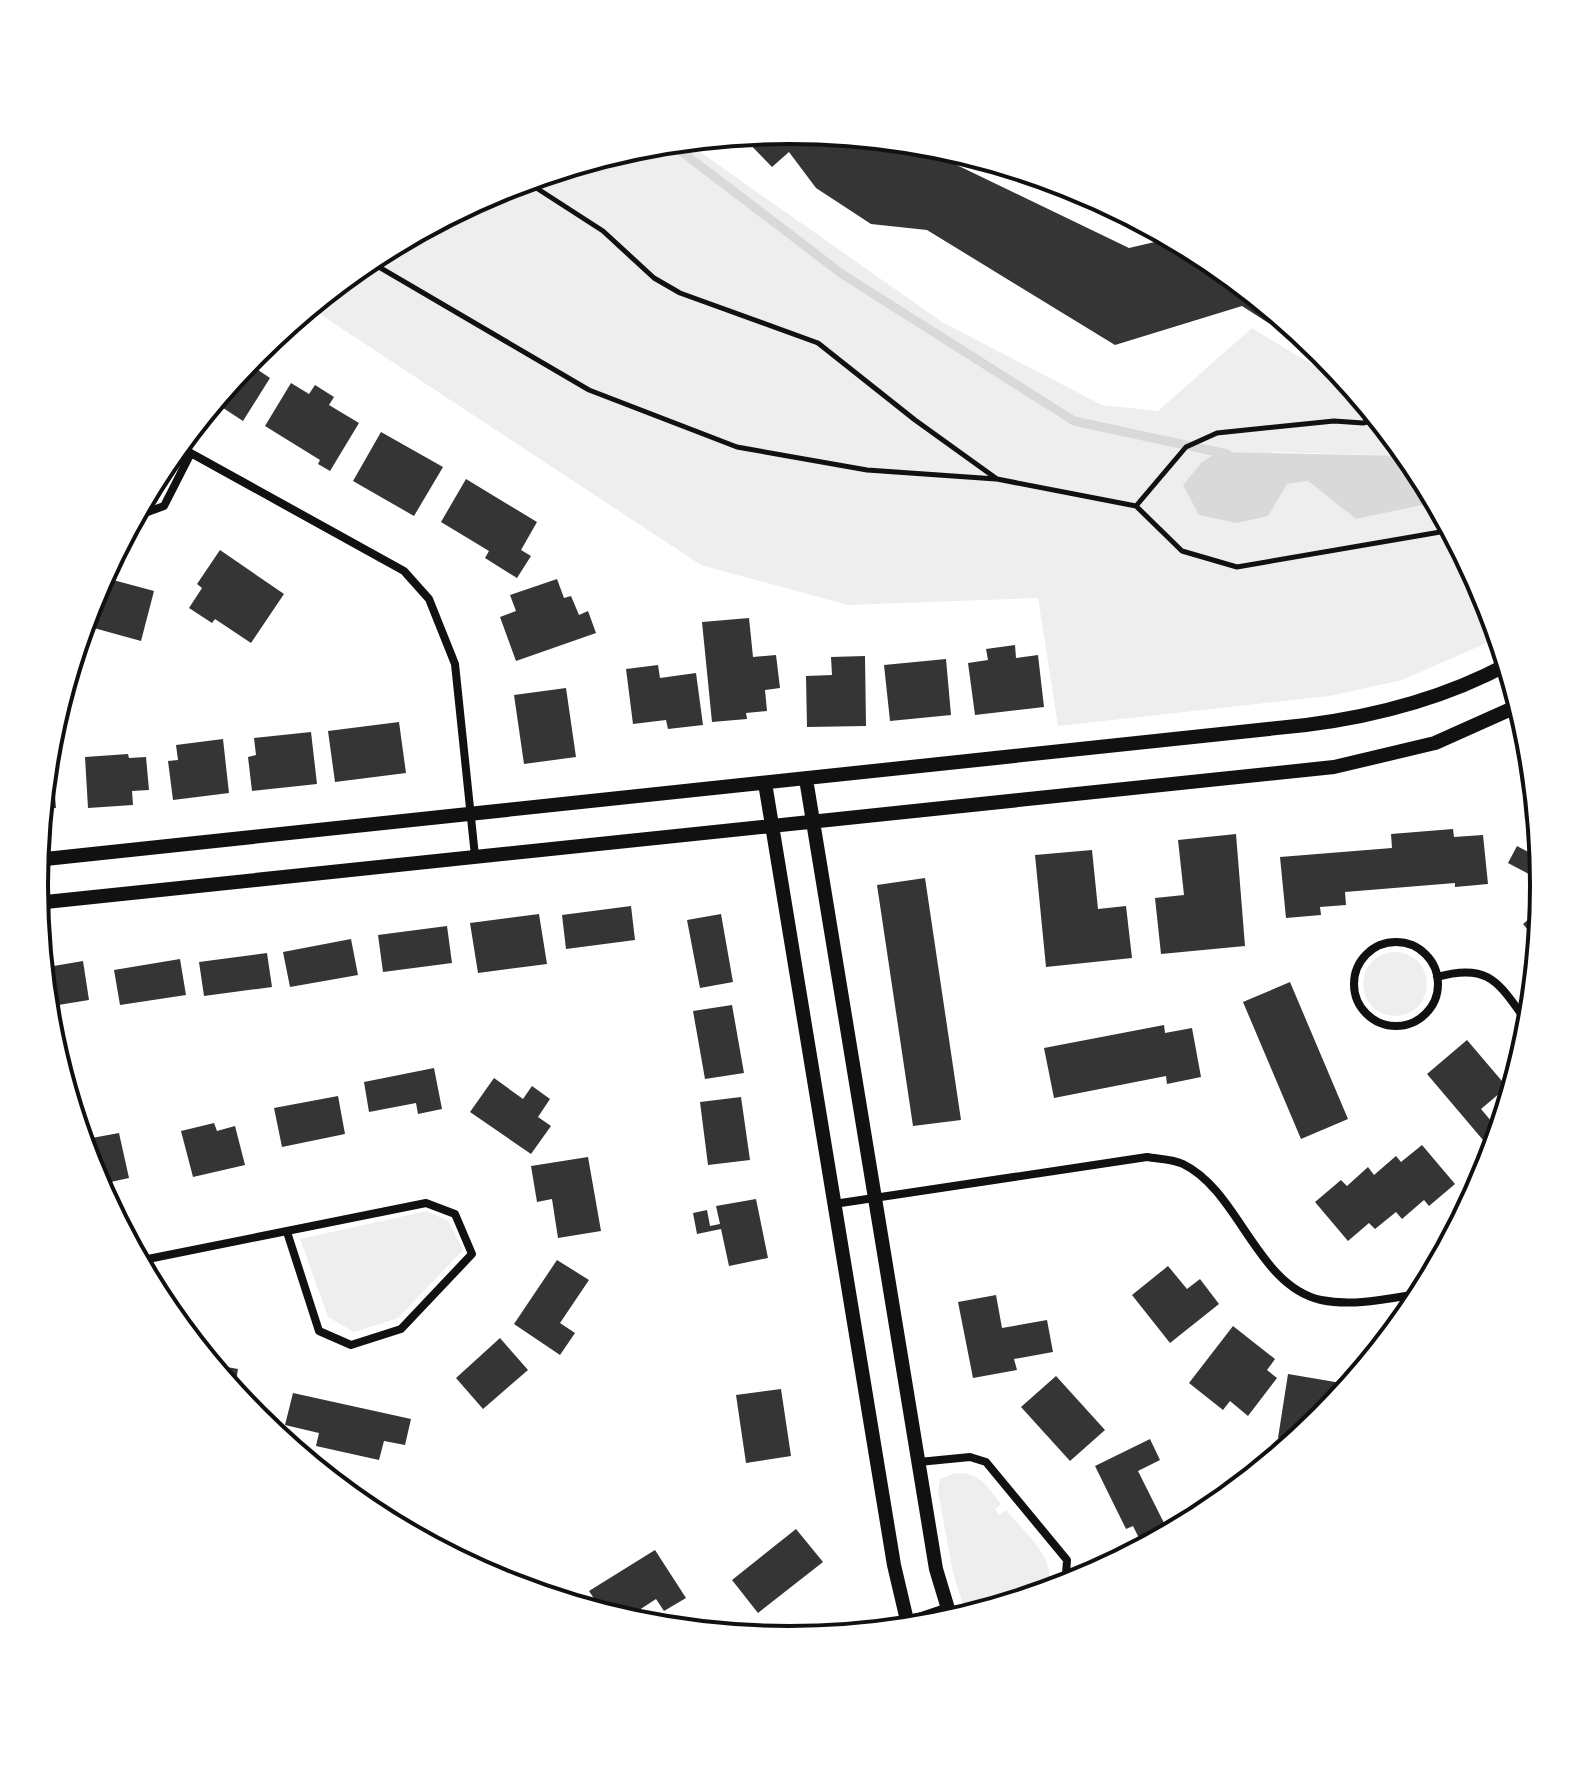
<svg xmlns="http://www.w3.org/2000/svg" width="1579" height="1771" viewBox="0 0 1579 1771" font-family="'Open Sans',sans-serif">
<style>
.green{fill:#eee}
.water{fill:#d9d9d9}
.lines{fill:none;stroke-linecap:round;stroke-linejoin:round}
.stream{stroke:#d9d9d9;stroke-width:9}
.building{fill:#353535}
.path{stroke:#111;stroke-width:5}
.minor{stroke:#111;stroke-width:8}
.tertiary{stroke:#111;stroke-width:14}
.rim{fill:none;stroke:#111;stroke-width:4}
</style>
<rect width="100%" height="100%" fill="#fff"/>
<path class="green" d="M 683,140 L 942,322 L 1102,405 L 1158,411 L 1252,328 L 1357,392 L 1410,456 L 1273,452 L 1287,484 L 1308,481 L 1356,519 L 1437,502 L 1488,597 L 1500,637 L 1402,680 L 1329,696 L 1058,726 L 1038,598 L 848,605 L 701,565 L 309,307 C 329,291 349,271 371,257 C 455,201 582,150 683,140 Z
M1363 984a32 32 0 1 1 64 0a32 32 0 1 1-64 0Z
M 427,1211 L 448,1221 L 463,1250 L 398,1318 L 354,1332 L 328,1317 L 300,1239 Z
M 955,1473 C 980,1472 987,1486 1001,1504 L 995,1509 L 999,1515 L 1006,1510 C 1027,1536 1060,1559 1046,1593 L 967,1617 L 953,1573 L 938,1491 L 940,1479 Z"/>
<path class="water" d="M 1218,452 L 1410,456 L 1437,502 L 1356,519 L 1308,481 L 1287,484 L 1268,516 L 1237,523 L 1199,515 L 1183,485 L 1202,462 Z"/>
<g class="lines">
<path class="stream" d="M 669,142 L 842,274 L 1074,421 L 1227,454"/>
</g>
<path class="building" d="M 790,130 L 909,142 L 1129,248 L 1172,238 L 1210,258 L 1321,349 L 1317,354 L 1242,306 L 1115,345 L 927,230 L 871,224 L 816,188 L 789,152 L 772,167 L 741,135 Z
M 246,362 L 270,378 L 243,421 L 214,402 Z
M 291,383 L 309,394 L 315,385 L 334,397 L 329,405 L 359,423 L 330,471 L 318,464 L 320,460 L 265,426 Z
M 381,432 L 443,467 L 414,516 L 353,481 Z
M 466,479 L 537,522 L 521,550 L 531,556 L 517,578 L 485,558 L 489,551 L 441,522 Z
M 220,550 L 284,594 L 251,643 L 215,619 L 212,623 L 189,608 L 202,588 L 197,584 Z
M 102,577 L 154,591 L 141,641 L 83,625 Z
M 557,579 L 564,598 L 571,596 L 579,615 L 588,611 L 596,633 L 516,661 L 500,617 L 516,611 L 510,595 Z
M 749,618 L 753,657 L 776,655 L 780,688 L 765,690 L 767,711 L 746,713 L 747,719 L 712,722 L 702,622 Z
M 1015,645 L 1016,658 L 1038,655 L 1044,707 L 975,715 L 968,663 L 988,660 L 986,649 Z
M 865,656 L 866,726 L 807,727 L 806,676 L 832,675 L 831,657 Z
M 946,659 L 951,715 L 890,721 L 884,665 Z
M 658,665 L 660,678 L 696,673 L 703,725 L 668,729 L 666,720 L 633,724 L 626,669 Z
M 566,688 L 576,757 L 524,764 L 514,695 Z
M 399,722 L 406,773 L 335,782 L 328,731 Z
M 311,732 L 317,784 L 252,791 L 248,757 L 256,755 L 254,738 Z
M 223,739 L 229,793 L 173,800 L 168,761 L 178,760 L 176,745 Z
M 128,754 L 129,758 L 146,757 L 149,790 L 132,791 L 133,805 L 88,808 L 85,757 Z
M 46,761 L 52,761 L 56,808 L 42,809 Z
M 1453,829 L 1454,837 L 1483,835 L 1488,884 L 1455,887 L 1455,883 L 1345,892 L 1346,905 L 1320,907 L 1321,915 L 1286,918 L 1280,857 L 1392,848 L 1391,834 Z
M 1236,834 L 1245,946 L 1161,954 L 1155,898 L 1184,895 L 1178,840 Z
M 1517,846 L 1542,859 L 1542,881 L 1508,863 Z
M 1092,850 L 1098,909 L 1126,906 L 1132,958 L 1046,967 L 1035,855 Z
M 925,878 L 961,1120 L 913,1126 L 877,885 Z
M 631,906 L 635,940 L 566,949 L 562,915 Z
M 1543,907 L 1541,926 L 1539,943 L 1523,924 Z
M 539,914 L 547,964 L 478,973 L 470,923 Z
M 721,914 L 733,982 L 700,988 L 687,920 Z
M 447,926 L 452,963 L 383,972 L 378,935 Z
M 351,939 L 358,975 L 290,987 L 283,952 Z
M 267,953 L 272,987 L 204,996 L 199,962 Z
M 180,959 L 186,995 L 120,1005 L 114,970 Z
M 83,961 L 89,1000 L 46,1007 L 42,968 Z
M 1290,982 L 1348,1119 L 1301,1139 L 1243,1002 Z
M 732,1005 L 744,1073 L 705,1079 L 693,1011 Z
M 1164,1025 L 1165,1033 L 1192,1028 L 1201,1077 L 1167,1084 L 1166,1076 L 1054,1098 L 1044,1048 Z
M 1467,1040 L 1507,1087 L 1481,1109 L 1497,1128 L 1503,1122 L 1494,1153 L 1427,1074 Z
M 434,1068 L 442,1109 L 418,1114 L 416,1103 L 369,1112 L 364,1082 Z
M 494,1078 L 523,1099 L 532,1086 L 550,1099 L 538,1117 L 551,1126 L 531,1154 L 470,1112 Z
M 338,1096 L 345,1134 L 282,1147 L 274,1108 Z
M 741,1097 L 750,1160 L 708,1165 L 700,1102 Z
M 214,1123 L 217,1131 L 235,1126 L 245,1165 L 193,1177 L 181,1131 Z
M 119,1133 L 129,1178 L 97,1185 L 81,1140 Z
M 1422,1145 L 1455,1184 L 1429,1206 L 1424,1200 L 1402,1219 L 1396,1212 L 1375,1229 L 1369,1223 L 1348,1241 L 1315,1202 L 1341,1180 L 1347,1186 L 1368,1167 L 1374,1175 L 1396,1156 L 1401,1162 Z
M 588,1157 L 601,1231 L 558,1238 L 552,1199 L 537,1202 L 531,1166 Z
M 756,1199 L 768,1258 L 729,1266 L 721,1229 L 697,1234 L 693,1213 L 707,1210 L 710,1226 L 720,1224 L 716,1206 Z
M 557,1260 L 589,1280 L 560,1323 L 575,1333 L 560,1355 L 514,1324 Z
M 1168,1266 L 1187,1289 L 1200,1279 L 1219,1304 L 1170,1343 L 1132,1295 Z
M 996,1295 L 1002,1328 L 1047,1320 L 1053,1352 L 1014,1359 L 1017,1370 L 973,1378 L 958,1302 Z
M 1233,1326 L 1275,1359 L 1267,1370 L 1277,1378 L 1248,1416 L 1230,1401 L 1223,1410 L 1189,1383 Z
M 500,1338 L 528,1370 L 483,1409 L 456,1378 Z
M 210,1364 L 238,1369 L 234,1394 Z
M 1288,1374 L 1353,1385 L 1323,1420 L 1298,1441 L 1278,1438 Z
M 1056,1376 L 1105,1430 L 1070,1461 L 1021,1407 Z
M 781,1389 L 791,1456 L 746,1463 L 736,1395 Z
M 293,1393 L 411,1419 L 405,1445 L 384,1441 L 379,1460 L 316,1446 L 319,1433 L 285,1425 Z
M 1150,1439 L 1160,1460 L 1138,1471 L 1165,1525 L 1139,1538 L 1133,1526 L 1126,1529 L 1095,1466 Z
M 796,1529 L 823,1562 L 758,1613 L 732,1580 Z
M 655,1550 L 686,1598 L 664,1611 L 656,1599 L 633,1614 L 641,1626 L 605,1615 L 589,1591 Z"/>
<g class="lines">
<path class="path" d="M 524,180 L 603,231 L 654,278 L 680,293 L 818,343 L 915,420 L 997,479 L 1136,506 L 1186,447 L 1217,433 L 1334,421 L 1363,423 L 1379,419
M 367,260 L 589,390 L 737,447 L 867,470 L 996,479
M 1136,506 L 1182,551 L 1237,567 L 1452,530"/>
<path class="minor" d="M 178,446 L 404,571 L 429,599 L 455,664 L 475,856
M 134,517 L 164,506 L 191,453
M1354 984a42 42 0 1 1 84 0a42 42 0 1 1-84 0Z
M 1437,977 C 1493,961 1500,987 1531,1027
M 834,1204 L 1147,1157 C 1158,1159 1173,1159 1183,1164 C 1239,1191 1257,1286 1321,1300 C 1355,1307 1390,1298 1424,1293
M 138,1261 L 426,1203 L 455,1214 L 472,1254 L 401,1329 L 351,1345 L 319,1331 L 287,1232
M 919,1462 L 970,1457 L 986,1462 L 1067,1560 L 1065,1588
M 871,1633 L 945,1608"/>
<path class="tertiary" d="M 806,779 L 936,1569 L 952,1622
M 765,783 L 894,1565 L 909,1629
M 36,860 L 1306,725 C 1377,716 1445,698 1508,664
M 36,903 L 1334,767 L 1435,743 L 1520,705"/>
</g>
<path d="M0 0H1579V1771H0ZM48 885a741 741 0 1 1 1482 0a741 741 0 1 1-1482 0Z" fill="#fff" fill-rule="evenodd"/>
<path class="rim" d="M48 885a741 741 0 1 1 1482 0a741 741 0 1 1-1482 0Z"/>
</svg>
